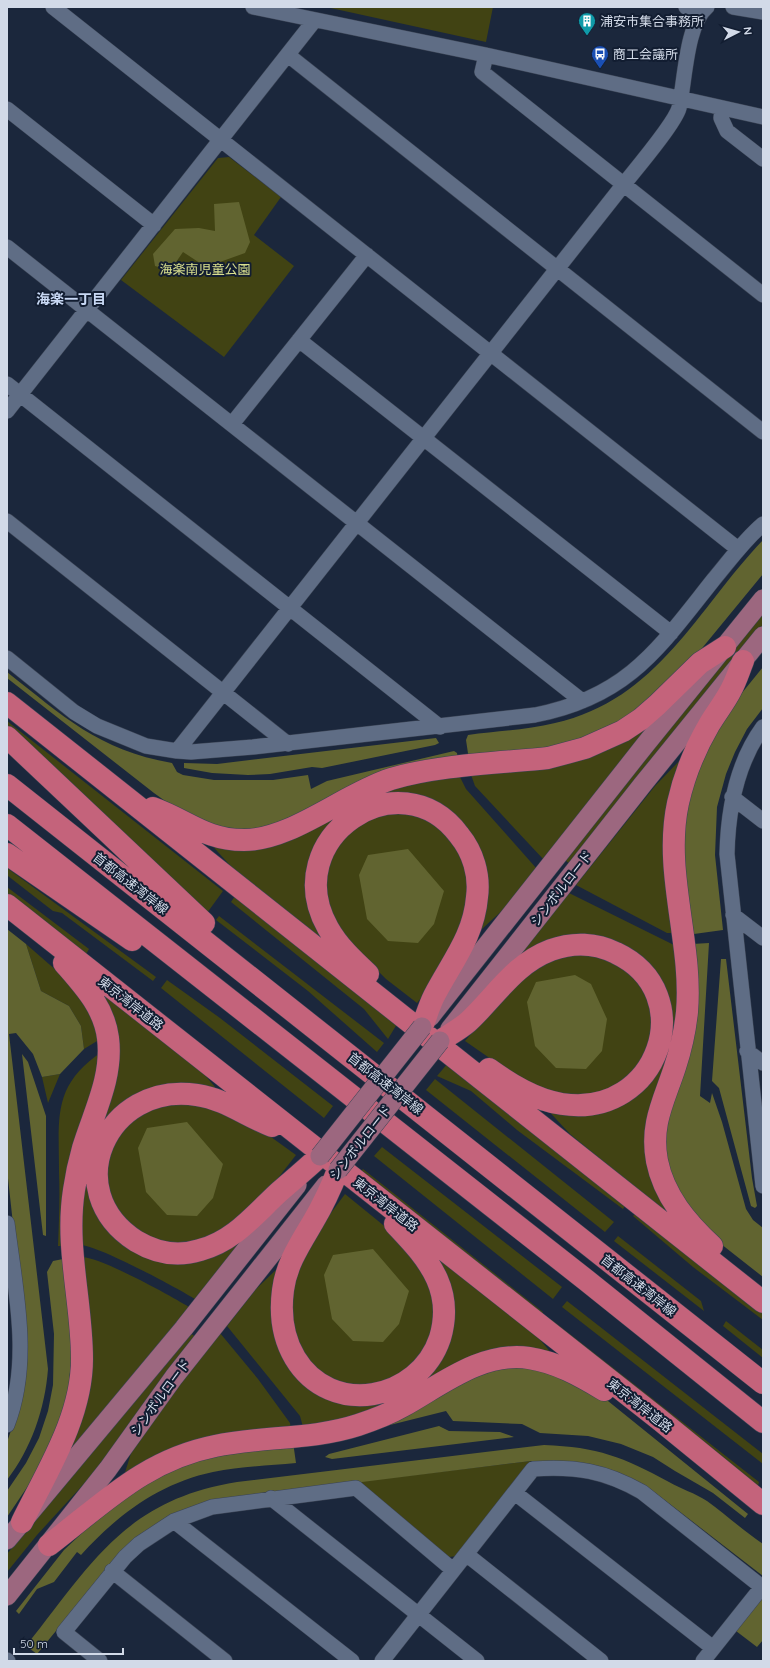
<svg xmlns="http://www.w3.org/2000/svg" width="770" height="1668" viewBox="0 0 770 1668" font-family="Quicksand,'Noto Sans JP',sans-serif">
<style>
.green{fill:#414313}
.forest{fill:#616430}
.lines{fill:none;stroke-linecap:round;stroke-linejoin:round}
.minor-casing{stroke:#3b4455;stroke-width:16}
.major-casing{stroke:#3b4455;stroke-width:20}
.highway-casing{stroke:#3b4455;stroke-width:23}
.minor{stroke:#5f6d85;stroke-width:15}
.major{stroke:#9c677f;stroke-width:19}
.highway{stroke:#c4637b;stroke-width:22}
.major-bridge-casing{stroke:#3b4455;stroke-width:20;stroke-linecap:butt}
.major-bridge{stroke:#9c677f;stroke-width:19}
.labels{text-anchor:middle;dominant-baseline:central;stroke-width:4;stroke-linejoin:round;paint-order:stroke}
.poi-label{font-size:13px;fill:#d2dae8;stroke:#121d31;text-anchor:start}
.park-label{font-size:13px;fill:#dae08e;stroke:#121d31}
.street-label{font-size:13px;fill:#d2dae8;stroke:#121d31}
.neighbourhood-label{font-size:14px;font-weight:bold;fill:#c9d9f5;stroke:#121d31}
</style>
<rect width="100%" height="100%" fill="#1b273c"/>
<path class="green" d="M 326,7 L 493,7 L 486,42 Z
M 229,157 L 281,197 L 254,235 L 294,266 L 224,357 L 121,280 L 218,158 Z
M 763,612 L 763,625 L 571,865 L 565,860 Z
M 655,719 L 544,860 L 475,786 L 470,772 Z
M 7,721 L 223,891 L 207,913 L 7,728 Z
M 684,756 L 676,933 L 667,933 L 576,885 L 655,786 Z
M 459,775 L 466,789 L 537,869 L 507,906 L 482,929 L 480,929 L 469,830 L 450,812 L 405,795 L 317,848 L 336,952 L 236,872 L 208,841 L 369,794 Z
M 396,810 L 436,821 L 467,862 L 469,910 L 430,987 L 417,1003 L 386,979 L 355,948 L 337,926 L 329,904 L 326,884 L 331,854 L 353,826 Z
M 7,868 L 156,977 L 153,981 L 62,913 L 53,911 L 8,876 Z
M 7,887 L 89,949 L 85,956 L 7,895 Z
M 569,893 L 674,945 L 679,946 L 671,1217 L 570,1134 L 543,1105 L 579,1111 L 669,1047 L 672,1023 L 650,967 L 640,956 L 627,947 L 518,957 Z
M 235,896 L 397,1024 L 388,1039 L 364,1009 L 231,902 Z
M 219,916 L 384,1043 L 377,1052 L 308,991 L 216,920 Z
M 26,944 L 73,985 L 102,1038 L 84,1049 L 81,1026 L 69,1006 L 41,991 Z
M 592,953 L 639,976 L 656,1025 L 640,1070 L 597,1096 L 560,1095 L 517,1077 L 465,1041 L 511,987 L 553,959 Z
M 167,980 L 220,1018 L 333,1106 L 324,1118 L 161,988 Z
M 97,986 L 198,1067 L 215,1087 L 214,1089 L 166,1085 L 91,1163 L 145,1254 L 245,1238 L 195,1299 C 177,1288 96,1244 79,1245 L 80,1193 L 111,1091 Z
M 103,1051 L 65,1241 L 61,1246 L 58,1246 C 59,1221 60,1197 59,1172 C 59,1117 52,1085 103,1051 Z
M 448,1063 L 626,1204 L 623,1209 L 517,1130 L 471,1091 L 437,1076 Z
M 60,1074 L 48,1103 L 42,1077 Z
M 435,1079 L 614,1222 L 605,1232 L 426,1090 Z
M 180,1099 L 246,1119 L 296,1155 L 261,1200 L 220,1233 L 185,1243 L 161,1242 L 135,1229 L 117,1211 L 107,1182 L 108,1155 L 129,1119 Z
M 382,1147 L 562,1287 L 553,1299 L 374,1156 Z
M 363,1169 L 543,1312 L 540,1317 L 359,1173 Z
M 345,1194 L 404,1242 L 434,1295 L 434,1334 L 410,1371 L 369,1388 L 336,1383 L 311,1364 L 296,1339 L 292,1322 L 293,1288 L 297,1274 L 310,1245 L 325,1221 Z
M 637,1212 L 763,1312 L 763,1320 L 693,1267 L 633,1216 Z
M 618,1236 L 701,1301 L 704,1311 L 614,1241 Z
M 428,1249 L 536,1335 L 553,1355 L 413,1390 L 355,1418 L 303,1427 L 300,1416 L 227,1326 L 256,1289 L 280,1266 L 276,1325 L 338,1400 L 440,1359 Z
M 81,1257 C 99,1256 171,1296 189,1307 L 85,1434 L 67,1452 Z
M 567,1301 L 763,1454 L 763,1464 L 562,1307 Z
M 552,1320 L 759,1482 L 758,1486 L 549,1324 Z
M 726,1321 L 763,1350 L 763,1358 L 723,1326 Z
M 190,1333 L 196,1337 L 102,1464 L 37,1535 L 7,1572 L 7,1554 Z
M 220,1333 L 258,1379 L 290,1423 L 291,1429 L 123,1479 L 132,1450 L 176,1389 Z
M 531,1461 L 457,1556 L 449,1557 L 355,1482 Z"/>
<path class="forest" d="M 239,202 L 250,242 L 245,253 L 206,267 L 183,252 L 172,268 L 162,268 L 155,266 L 153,254 L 175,229 L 199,228 L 215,231 L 214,204 Z
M 763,540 L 763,574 L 680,675 L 637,714 L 555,749 L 469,760 L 466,740 L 468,735 C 497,731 527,730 555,723 C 658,700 697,609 763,540 Z
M 763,667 L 763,708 L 747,729 L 735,752 L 726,774 L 717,807 L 715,855 L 723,930 L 694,934 L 683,863 L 682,833 L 691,783 L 720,720 Z
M 7,672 C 63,716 98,750 172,763 L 177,772 L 183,775 L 214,780 L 273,780 L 308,775 L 311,789 L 327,781 L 454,751 L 457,753 L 458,760 L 277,827 L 225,830 L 179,811 L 154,793 L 7,678 Z
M 436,738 L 439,743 L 435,745 L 322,768 L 312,767 L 270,774 L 248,775 L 212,773 L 184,768 L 184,763 L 217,764 Z
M 408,849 L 444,891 L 434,924 L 418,943 L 388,941 L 367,919 L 359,875 L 368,855 Z
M 7,929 L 26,944 L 41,991 L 69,1006 L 81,1026 L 84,1049 L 60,1074 L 42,1077 L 33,1054 L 16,1033 L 9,1034 L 48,1369 C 45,1409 31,1449 7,1480 L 7,1442 L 22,1399 L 25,1385 L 27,1352 L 7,1169 Z
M 709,943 L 700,1096 L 710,1103 L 712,1093 L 722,1122 L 746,1209 L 753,1220 L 763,1228 L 763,1277 L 721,1244 L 689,1210 L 672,1181 L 664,1139 L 692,944 Z
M 721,959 L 726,959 L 752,1178 L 757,1206 L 755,1208 L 751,1206 L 719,1088 L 712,1081 Z
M 575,975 L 591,984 L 607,1019 L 602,1051 L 586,1069 L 556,1068 L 535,1046 L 527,1002 L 536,982 Z
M 22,1054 L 28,1062 L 46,1116 L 46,1236 L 43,1235 Z
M 187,1122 L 223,1164 L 213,1198 L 197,1216 L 167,1215 L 146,1192 L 138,1148 L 147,1128 Z
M 373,1249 L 409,1291 L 399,1324 L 383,1342 L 353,1341 L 332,1319 L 324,1275 L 333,1255 Z
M 63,1259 L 74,1328 L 67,1405 L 38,1471 L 7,1517 L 7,1491 L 26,1463 L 39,1438 L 48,1411 L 53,1385 L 54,1334 L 47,1272 L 53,1261 Z
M 529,1364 L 584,1385 L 608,1401 L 748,1514 L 745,1518 L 713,1493 L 675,1471 L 653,1457 L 621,1444 L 588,1436 L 540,1433 L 522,1424 L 453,1421 L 446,1411 L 310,1445 L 482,1370 Z
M 439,1426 L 449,1431 L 500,1432 L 514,1437 L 332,1459 L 325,1457 L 329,1454 Z
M 293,1442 L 296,1463 C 268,1466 240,1466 213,1472 C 160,1483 117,1515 81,1555 L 77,1552 L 54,1582 L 37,1589 L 19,1614 L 16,1611 L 64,1550 L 112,1505 L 191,1457 Z
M 544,1445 C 598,1447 623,1457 669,1482 C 681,1489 695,1493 707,1501 C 726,1515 744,1531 763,1544 L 763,1576 L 649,1488 L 625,1476 L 555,1461 L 531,1461 L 210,1501 C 172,1515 150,1525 120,1553 L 37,1654 L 26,1646 C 91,1564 125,1500 237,1482 Z
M 763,1597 L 763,1640 L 757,1647 L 736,1631 Z"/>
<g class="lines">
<g class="minor-casing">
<path id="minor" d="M 53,7 L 738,549
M 253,7 L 486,55 L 763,117
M 686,7 L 702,12
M 733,7 L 763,12
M 288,55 L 763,432
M 486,55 L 482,72 L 763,295
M 722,108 L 721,118 L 727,131 L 763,159
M 7,109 L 154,225
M 7,247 L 582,701
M 299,340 L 671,633
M 7,384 L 440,727
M 7,411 L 314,21
M 232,424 L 367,255
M 7,521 L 288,744
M 7,658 L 74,712 L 97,726 L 146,746 L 177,751 L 191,752 L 253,747 L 535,715 C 628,697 659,648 714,579 C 730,560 744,540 763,524
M 763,727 C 736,764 728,809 727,854 L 763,1186
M 177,751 L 624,184 C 636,169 675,123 679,108 C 685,82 686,24 707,7
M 732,797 L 763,821
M 733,915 L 763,938
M 747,1051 L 763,1063
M 7,1223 C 15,1289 32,1361 7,1425
M 515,1493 L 713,1648
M 271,1498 L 477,1661
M 174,1521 L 352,1661
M 466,1554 L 601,1661
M 112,1571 L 225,1661
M 7,1660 L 8,1661
M 100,1661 L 64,1632 L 125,1557 L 139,1544 L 174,1521 L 212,1507 L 356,1488 L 453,1570
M 382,1661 L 533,1469 C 576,1466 605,1471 642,1492 L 762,1587 L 703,1661"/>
</g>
<g class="major-casing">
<path id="major" d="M 430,1017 L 645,745 L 763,599
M 450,1029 L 643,784 L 763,636
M 7,1540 L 184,1328 L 297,1185
M 7,1596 L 108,1469 L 174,1377 L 326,1185"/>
</g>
<g class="highway-casing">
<path id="highway" d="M 7,703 L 763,1302
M 7,737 L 204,923
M 7,785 L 763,1383
M 153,808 C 187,820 205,840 244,840 C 292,840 344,794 391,779 C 437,765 499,763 548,758 L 585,748 L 623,731 L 641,719 L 657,705 L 700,663 L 725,647
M 7,825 L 586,1280 L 763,1422
M 7,854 L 132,940
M 7,905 L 660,1420 L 763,1504
M 368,974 C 353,960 338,946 328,928 C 277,838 400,756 459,835 C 473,852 480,875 477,897 C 474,936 451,963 434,996 C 429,1006 426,1017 422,1027
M 440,1041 C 449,1035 460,1029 468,1022 C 496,996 514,964 551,950 C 573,942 596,943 616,953 C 701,993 659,1119 562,1104 C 535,1100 510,1084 489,1069
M 272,1126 C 246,1116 225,1099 197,1095 C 106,1081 58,1191 136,1241 C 156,1253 178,1257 200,1250 C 234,1241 254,1215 279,1192 C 293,1180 307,1168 320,1156
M 338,1170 C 331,1188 323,1205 313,1222 C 300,1244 286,1265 283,1290 C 280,1313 283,1338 295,1358 C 331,1418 419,1401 440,1338 C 446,1318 445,1297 437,1279 C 427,1257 410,1240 395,1224
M 712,1246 C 687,1223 664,1196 657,1161 C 650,1124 664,1101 675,1067 C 681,1049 685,1031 687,1012 C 693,943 663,872 678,803 C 684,776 695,749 709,725 C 716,713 725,702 731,690 C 736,681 739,671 743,661
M 22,1522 C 47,1471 82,1417 82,1359 C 82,1302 65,1247 74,1190 C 76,1176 79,1162 83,1148 C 94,1112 113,1077 108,1038 C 104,1007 84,986 64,963
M 49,1545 C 104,1503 145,1460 215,1446 C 262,1436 312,1440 358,1425 C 373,1420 389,1414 403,1406 C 441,1385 482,1351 529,1358 C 556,1362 581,1376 604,1390"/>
</g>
<use href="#minor" class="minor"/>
<use href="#major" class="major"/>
<use href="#highway" class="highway"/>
<g class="major-bridge-casing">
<path id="major-bridge" d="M 320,1156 L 422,1027
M 338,1170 L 440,1041"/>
</g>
<use href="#major-bridge" class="major-bridge"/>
</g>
<defs>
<g id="building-pin" transform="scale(0.9)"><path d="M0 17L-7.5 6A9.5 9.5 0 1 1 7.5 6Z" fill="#0f9aa8" stroke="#121d31"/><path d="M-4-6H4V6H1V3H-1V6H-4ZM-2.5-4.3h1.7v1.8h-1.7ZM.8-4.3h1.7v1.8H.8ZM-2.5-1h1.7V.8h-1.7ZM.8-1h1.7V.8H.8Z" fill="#fff"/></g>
<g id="bus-pin" transform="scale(0.9)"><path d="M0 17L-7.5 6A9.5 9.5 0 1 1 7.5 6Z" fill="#1a4fb4" stroke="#121d31"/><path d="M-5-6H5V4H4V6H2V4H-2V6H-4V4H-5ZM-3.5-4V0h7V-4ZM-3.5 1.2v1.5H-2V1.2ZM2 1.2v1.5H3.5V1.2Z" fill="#fff"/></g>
</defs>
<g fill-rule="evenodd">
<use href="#building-pin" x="587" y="21"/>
<use href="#bus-pin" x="600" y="54"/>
</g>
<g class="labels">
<g class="poi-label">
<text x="600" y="21">浦安市集合事務所</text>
<text x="613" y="54">商工会議所</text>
</g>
<g class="park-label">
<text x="205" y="269">海楽南児童公園</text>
</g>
<g class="street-label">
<text transform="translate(131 883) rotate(38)">首都高速湾岸線</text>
<text transform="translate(561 888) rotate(-52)">シンボルロード</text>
<text transform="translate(131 1003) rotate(38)">東京湾岸道路</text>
<text transform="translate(386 1083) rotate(38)">首都高速湾岸線</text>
<text transform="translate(360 1142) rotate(-52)">シンボルロード</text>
<text transform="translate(386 1204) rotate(38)">東京湾岸道路</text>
<text transform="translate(639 1285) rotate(38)">首都高速湾岸線</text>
<text transform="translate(160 1397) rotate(-54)">シンボルロード</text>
<text transform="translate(640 1405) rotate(38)">東京湾岸道路</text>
</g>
<g class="neighbourhood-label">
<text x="71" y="299">海楽一丁目</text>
</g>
</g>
<rect width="770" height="1668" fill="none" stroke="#d2dae8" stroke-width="16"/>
<g transform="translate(738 32) rotate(84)" stroke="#121d31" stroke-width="3" paint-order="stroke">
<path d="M0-3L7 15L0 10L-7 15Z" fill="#d2dae8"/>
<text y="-6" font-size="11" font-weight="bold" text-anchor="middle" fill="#d2dae8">N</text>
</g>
<path d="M14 1648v6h109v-6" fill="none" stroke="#d2dae8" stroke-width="2"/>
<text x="20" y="1648" font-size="12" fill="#d2dae8" stroke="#121d31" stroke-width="3" paint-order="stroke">50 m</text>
</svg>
